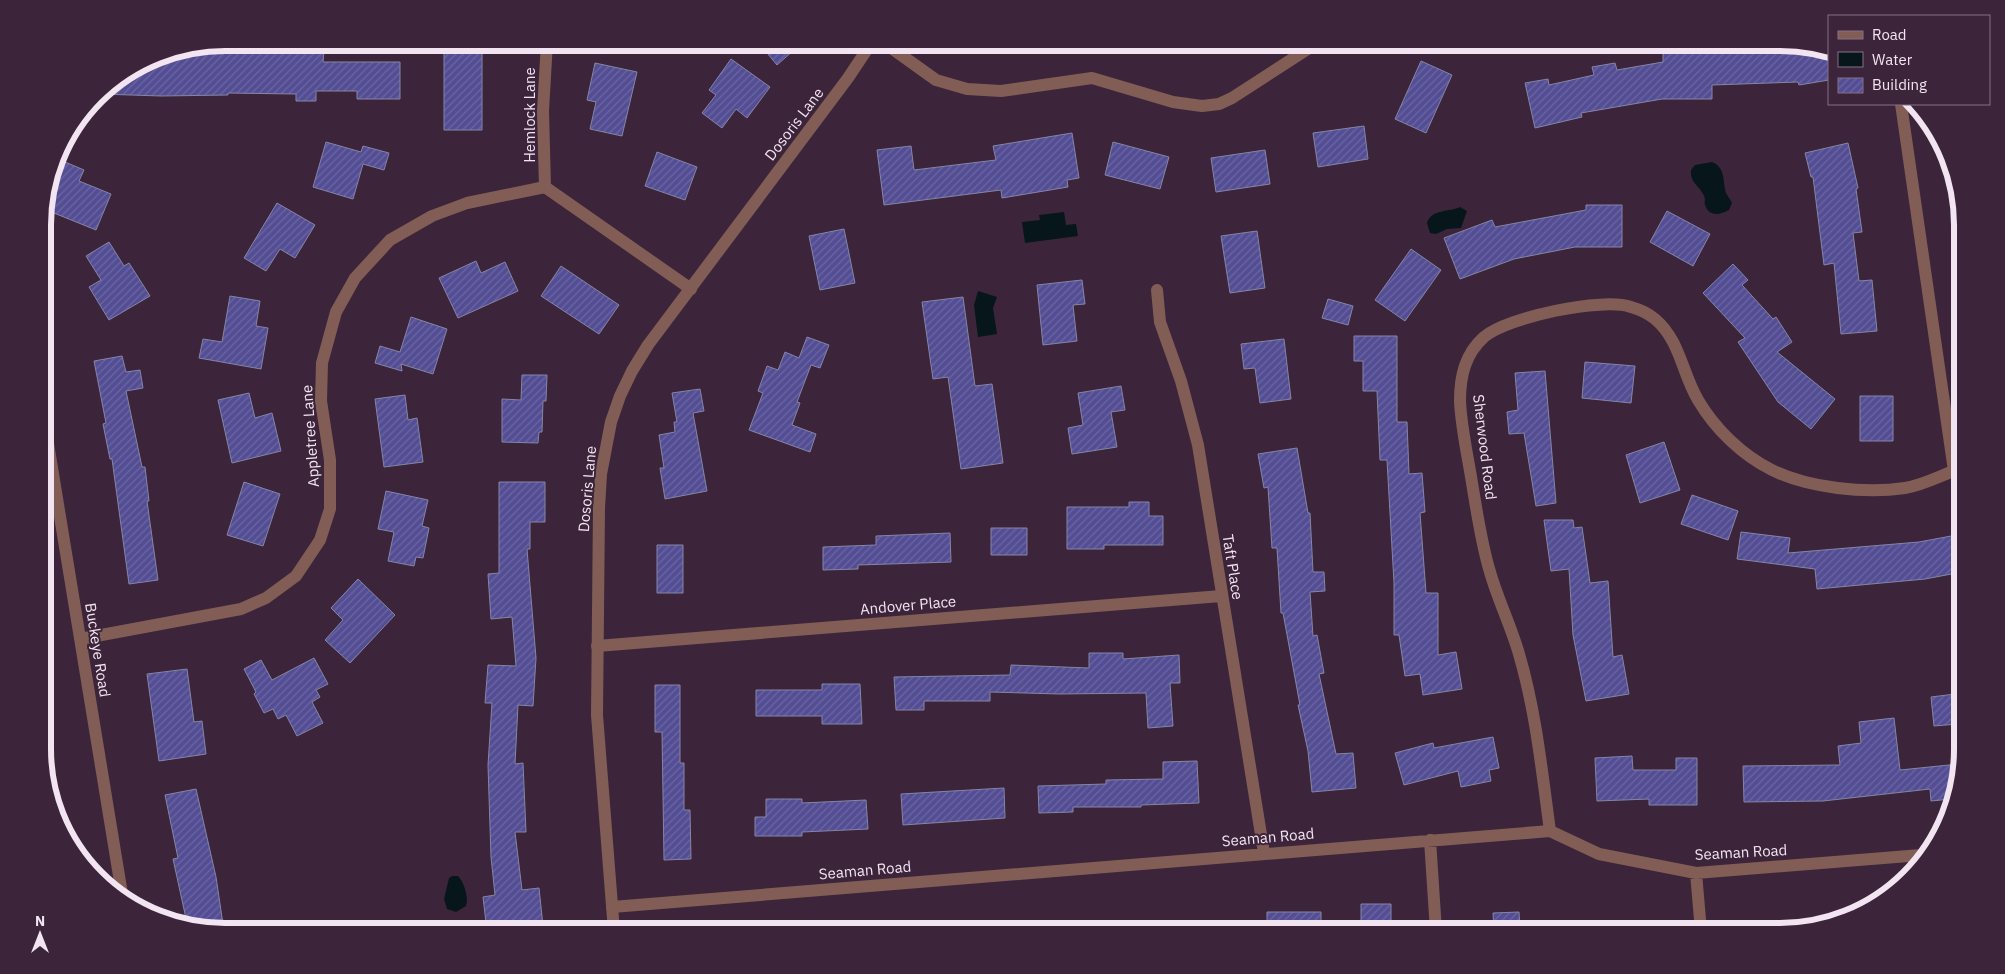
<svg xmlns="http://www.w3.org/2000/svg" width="2005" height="974" viewBox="0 0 2005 974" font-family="'IBM Plex Sans',sans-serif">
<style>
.water{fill:#07161a}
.building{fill:url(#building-hatch);stroke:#8585a6}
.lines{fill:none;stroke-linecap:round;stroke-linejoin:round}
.minor{stroke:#825d55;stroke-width:12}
.tertiary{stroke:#825d55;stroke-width:12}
.labels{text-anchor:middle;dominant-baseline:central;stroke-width:4;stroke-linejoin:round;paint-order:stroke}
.street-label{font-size:15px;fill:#f3e4f2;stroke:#3c253a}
.rim{fill:none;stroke:#f3e4f2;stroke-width:6}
</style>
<defs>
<pattern id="building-hatch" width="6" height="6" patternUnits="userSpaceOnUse" patternTransform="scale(1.25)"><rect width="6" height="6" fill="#534d94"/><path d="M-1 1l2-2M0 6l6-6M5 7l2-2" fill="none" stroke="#6c66a3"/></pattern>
</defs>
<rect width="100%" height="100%" fill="#3c253a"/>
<path class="water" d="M 1712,162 C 1724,167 1723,177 1725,189 C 1725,194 1730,198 1732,203 L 1729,210 C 1720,215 1709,217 1705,205 C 1704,201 1706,198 1703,194 C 1698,184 1690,183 1691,170 L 1695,165 Z
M 1460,207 L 1467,211 L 1461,228 L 1447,229 L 1436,234 L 1430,233 L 1427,223 C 1431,209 1450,212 1460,207 Z
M 1064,212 L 1066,225 L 1076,224 L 1078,236 L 1025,243 L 1022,222 L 1040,220 L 1039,215 Z
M 978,291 L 997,297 L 993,308 L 997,334 L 978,337 L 974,305 Z
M 452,876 L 458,876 C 464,882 469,898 466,906 L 456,912 L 447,909 L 444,899 L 449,878 Z"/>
<path class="building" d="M 444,42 L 482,42 L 482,130 L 444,130 Z
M 758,42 L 803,42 L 777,65 Z
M 1779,42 L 1829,54 L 1829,80 L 1799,85 L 1798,82 L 1712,85 L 1712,99 L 1662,99 L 1581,113 L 1582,117 L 1535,128 L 1525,83 L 1548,79 L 1549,85 L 1594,75 L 1592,67 L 1615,63 L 1617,70 L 1663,62 L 1663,53 L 1728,53 L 1727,44 Z
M 249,47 L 324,50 L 323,62 L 400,62 L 400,99 L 357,99 L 357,91 L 316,91 L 316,101 L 296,101 L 296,94 L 228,93 L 228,95 L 161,96 L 100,94 L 105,88 L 156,56 L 190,49 L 249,49 Z
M 731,59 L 770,87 L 747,118 L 736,109 L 722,128 L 702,113 L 716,95 L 709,90 Z
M 1421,61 L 1452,75 L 1426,133 L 1395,119 Z
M 595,63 L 637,72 L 622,136 L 590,129 L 596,102 L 587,100 Z
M 1364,126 L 1368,159 L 1318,167 L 1313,133 Z
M 1072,133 L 1079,178 L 1067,180 L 1068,187 L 1002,198 L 1001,190 L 884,205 L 877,150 L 911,146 L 914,170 L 996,160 L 993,146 Z
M 326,142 L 361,152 L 363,146 L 389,153 L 384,170 L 363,164 L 353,199 L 313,187 Z
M 1113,142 L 1169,157 L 1160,189 L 1105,175 Z
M 1848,143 L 1858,188 L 1856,189 L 1862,232 L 1853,233 L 1859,281 L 1872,280 L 1877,331 L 1841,334 L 1834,263 L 1824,265 L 1813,177 L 1811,177 L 1805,153 Z
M 1265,150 L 1270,184 L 1216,192 L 1211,158 Z
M 657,152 L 697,167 L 685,200 L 645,186 Z
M 58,159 L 84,170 L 79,181 L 111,194 L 96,230 L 44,209 Z
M 277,203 L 315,225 L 295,258 L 280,249 L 266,271 L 244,258 Z
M 1586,205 L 1622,205 L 1622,247 L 1575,247 L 1514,259 L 1460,279 L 1444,238 L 1492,220 L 1495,227 L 1586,210 Z
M 1667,211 L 1710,234 L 1693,266 L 1650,242 Z
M 844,229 L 855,283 L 820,290 L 809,236 Z
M 1257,231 L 1265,288 L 1230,293 L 1221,236 Z
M 109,242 L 124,266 L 129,263 L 150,296 L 109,320 L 89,287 L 101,280 L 86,256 Z
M 1411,249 L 1441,270 L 1405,321 L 1375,300 Z
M 476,261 L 481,273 L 505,262 L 518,291 L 458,318 L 439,278 Z
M 1733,264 L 1748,280 L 1742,285 L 1773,319 L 1776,317 L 1792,342 L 1777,352 L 1835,399 L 1811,429 L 1778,402 L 1738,342 L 1745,338 L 1703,293 Z
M 561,266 L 619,305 L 599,334 L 541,296 Z
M 1082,280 L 1085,304 L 1073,305 L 1077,341 L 1043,345 L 1037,285 Z
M 230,296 L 260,301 L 256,326 L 268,328 L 261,369 L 199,358 L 203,339 L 222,342 Z
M 963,297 L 975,386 L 992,384 L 1003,463 L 961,469 L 948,377 L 933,379 L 922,302 Z
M 1328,299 L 1353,306 L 1348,325 L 1322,318 Z
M 411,317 L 447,329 L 433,374 L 401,364 L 402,371 L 375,363 L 380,346 L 400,352 Z
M 1354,336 L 1397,336 L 1397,422 L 1407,422 L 1409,474 L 1422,473 L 1425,512 L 1420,513 L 1426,593 L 1438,593 L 1438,655 L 1456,652 L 1462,689 L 1423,695 L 1420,674 L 1405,676 L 1399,635 L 1394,635 L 1394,583 L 1387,460 L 1380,460 L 1377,391 L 1363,391 L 1363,361 L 1354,361 Z
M 807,337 L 829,345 L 820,368 L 811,365 L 797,402 L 800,403 L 792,425 L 816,434 L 810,452 L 749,430 L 763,393 L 758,391 L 767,366 L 778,370 L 785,352 L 799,358 Z
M 1284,339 L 1291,399 L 1260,403 L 1255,368 L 1244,369 L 1241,344 Z
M 122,356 L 126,372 L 140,370 L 143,388 L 126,391 L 142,467 L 145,467 L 149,501 L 147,501 L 158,580 L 129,584 L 112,459 L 110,459 L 103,424 L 106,423 L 94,361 Z
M 1585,362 L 1635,366 L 1631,403 L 1582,398 Z
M 1545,371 L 1556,503 L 1536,506 L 1524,433 L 1509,434 L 1507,412 L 1518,410 L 1515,373 Z
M 522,375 L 547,375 L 546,401 L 543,401 L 542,432 L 539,432 L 538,443 L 502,442 L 502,399 L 521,400 Z
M 1121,386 L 1125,410 L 1111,412 L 1117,447 L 1072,454 L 1068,428 L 1083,425 L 1078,393 Z
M 700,389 L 704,411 L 693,413 L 707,491 L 665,499 L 660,468 L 664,468 L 659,435 L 675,432 L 674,422 L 677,422 L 672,393 Z
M 249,393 L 255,418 L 272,413 L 281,451 L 232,463 L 218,400 Z
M 405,395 L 408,420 L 417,418 L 423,462 L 384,467 L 375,399 Z
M 1860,396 L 1893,396 L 1893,441 L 1860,441 Z
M 1664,442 L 1680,490 L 1640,503 L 1626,455 Z
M 1297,448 L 1308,513 L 1310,513 L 1313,572 L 1324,572 L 1325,591 L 1310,592 L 1313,636 L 1317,635 L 1324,673 L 1319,674 L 1336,754 L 1353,753 L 1356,788 L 1312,792 L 1308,751 L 1298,705 L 1300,705 L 1283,613 L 1281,613 L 1277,548 L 1272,548 L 1268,487 L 1264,488 L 1258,454 Z
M 244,482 L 280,494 L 263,546 L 227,535 Z
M 499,482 L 545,482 L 545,522 L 530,522 L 530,549 L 527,549 L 536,658 L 533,706 L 518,705 L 515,764 L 523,763 L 526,832 L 515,832 L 522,890 L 539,888 L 543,926 L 487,931 L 483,897 L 495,895 L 491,857 L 488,765 L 492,703 L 485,703 L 488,665 L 516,666 L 512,617 L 491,619 L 488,574 L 499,573 Z
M 386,491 L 428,500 L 422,526 L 429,528 L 423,558 L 416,557 L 414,566 L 388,561 L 394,532 L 378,529 Z
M 1692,495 L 1738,511 L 1728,540 L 1681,524 Z
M 1129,502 L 1149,502 L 1149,516 L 1163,516 L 1163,545 L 1104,545 L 1104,549 L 1067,549 L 1067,507 L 1129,507 Z
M 1544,520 L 1573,520 L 1574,528 L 1582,527 L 1590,583 L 1608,581 L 1613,657 L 1622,655 L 1629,694 L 1586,701 L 1573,635 L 1569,569 L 1551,571 Z
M 991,528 L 1027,528 L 1027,555 L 991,555 Z
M 1741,532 L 1790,538 L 1788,553 L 1919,542 L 1962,534 L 1962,572 L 1925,579 L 1817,589 L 1815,569 L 1737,559 Z
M 950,533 L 951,562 L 858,565 L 858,569 L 823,570 L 823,547 L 876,545 L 876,536 Z
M 657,545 L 683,545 L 683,593 L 657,593 Z
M 358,579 L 395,615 L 350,663 L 325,640 L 343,620 L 331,608 Z
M 1089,653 L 1123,653 L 1123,659 L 1179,655 L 1180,683 L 1170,683 L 1173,726 L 1148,728 L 1146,693 L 1059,694 L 990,692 L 990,701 L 924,701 L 924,710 L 896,710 L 894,677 L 1010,675 L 1011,665 L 1089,668 Z
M 314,658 L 328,684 L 316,690 L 320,697 L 312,702 L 323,723 L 297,736 L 286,715 L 278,719 L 273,709 L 264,713 L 254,694 L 256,692 L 244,669 L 261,660 L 272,680 Z
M 187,669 L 194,722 L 202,721 L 206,754 L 159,761 L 147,674 Z
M 822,684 L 860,684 L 862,724 L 822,724 L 822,716 L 756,716 L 756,690 L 822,690 Z
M 655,685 L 680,685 L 680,763 L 684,763 L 684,810 L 690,810 L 691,859 L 664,860 L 662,732 L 655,732 Z
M 1955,694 L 1958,724 L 1934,726 L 1931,697 Z
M 1894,718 L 1900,770 L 1959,764 L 1951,799 L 1931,801 L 1930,789 L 1823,801 L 1744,802 L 1743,766 L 1840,765 L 1838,746 L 1861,743 L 1859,722 Z
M 1493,737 L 1499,768 L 1489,770 L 1491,781 L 1461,787 L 1458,771 L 1404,785 L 1395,753 L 1433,743 L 1434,748 Z
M 1632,756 L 1633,770 L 1676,770 L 1676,758 L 1697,758 L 1697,805 L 1649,805 L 1649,799 L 1597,801 L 1595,758 Z
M 1197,761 L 1199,803 L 1141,805 L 1141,807 L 1073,807 L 1073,812 L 1039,813 L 1038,786 L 1106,784 L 1106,780 L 1163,779 L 1163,762 Z
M 1004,788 L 1005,818 L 903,825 L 901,794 Z
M 196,789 L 216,877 L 224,931 L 187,923 L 173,859 L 178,858 L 165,795 Z
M 766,799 L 802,799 L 802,803 L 866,800 L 868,829 L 802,832 L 802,836 L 755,836 L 755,817 L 766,817 Z
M 1361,904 L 1391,904 L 1391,931 L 1361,931 Z
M 1267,912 L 1321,912 L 1321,931 L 1267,931 Z
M 1519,912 L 1520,931 L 1494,931 L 1493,913 Z"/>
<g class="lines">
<path class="minor" d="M 883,42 L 936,80 L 967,89 L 1001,91 L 1092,78 L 1173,102 L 1202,106 L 1219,104 L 1232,98 L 1317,43
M 1901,104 L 1954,471
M 545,187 L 543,111 L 547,42
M 1157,290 L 1160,322 L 1181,381 L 1198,445 L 1264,853
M 43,413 L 122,894
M 80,639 L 241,609 L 266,598 L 296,576 L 320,540 L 330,509 L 330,460 L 321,401 L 322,363 L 336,312 L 355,278 L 390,240 L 432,216 L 467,203 L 545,187 L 691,289
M 597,646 L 1221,596
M 1550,831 C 1542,772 1536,712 1519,654 C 1511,626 1498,600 1490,572 C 1480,539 1476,505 1470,471 C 1466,448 1461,424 1460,401 C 1460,376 1465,354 1484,337 C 1508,317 1602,297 1631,307 C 1638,309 1649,314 1655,319 C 1680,340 1682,373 1698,400 C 1715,429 1742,455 1772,470 C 1808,488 1866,494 1905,488 C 1925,485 1943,474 1962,468
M 1430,840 L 1436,931
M 1696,873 L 1701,931
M 612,907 L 1550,831 L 1599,854 L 1696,873 L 1921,855"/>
<path class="tertiary" d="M 614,931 L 597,715 L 599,508 L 601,474 L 611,422 L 620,396 L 632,371 L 648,345 L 848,78 L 872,42"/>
</g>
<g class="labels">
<g class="street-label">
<text transform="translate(529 115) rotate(-90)">Hemlock Lane</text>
<text transform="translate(794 124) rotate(-53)">Dosoris Lane</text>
<text transform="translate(310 436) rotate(-94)">Appletree Lane</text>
<text transform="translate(1485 447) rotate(83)">Sherwood Road</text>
<text transform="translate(587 489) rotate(-85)">Dosoris Lane</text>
<text transform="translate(1233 567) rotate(81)">Taft Place</text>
<text transform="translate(908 605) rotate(-5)">Andover Place</text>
<text transform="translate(98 650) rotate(81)">Buckeye Road</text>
<text transform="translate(1268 837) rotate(-5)">Seaman Road</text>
<text transform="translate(1741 852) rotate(-3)">Seaman Road</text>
<text transform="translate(865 870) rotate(-5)">Seaman Road</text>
</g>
</g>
<path d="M0 0H2005V974H0ZM225 51H1780A174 174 0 0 1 1954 225V749A174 174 0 0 1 1780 923H225A174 174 0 0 1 51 749V225A174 174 0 0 1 225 51Z" fill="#3c253a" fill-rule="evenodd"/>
<path class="rim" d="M225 51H1780A174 174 0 0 1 1954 225V749A174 174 0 0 1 1780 923H225A174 174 0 0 1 51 749V225A174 174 0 0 1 225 51Z"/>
<rect x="1828" y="15" width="162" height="90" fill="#3c253a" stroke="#857184"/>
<rect x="1838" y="31" width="25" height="8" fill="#825d55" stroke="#857184"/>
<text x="1872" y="40" font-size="15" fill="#f3e4f2">Road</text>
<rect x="1838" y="52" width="25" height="15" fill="#07161a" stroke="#857184"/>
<text x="1872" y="65" font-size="15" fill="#f3e4f2">Water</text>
<rect x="1838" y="78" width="25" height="15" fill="url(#building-hatch)" stroke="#857184"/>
<text x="1872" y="90" font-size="15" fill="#f3e4f2">Building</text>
<g transform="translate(40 934)" stroke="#3c253a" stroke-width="4" paint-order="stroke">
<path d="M0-4L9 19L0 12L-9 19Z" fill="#f3e4f2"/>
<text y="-8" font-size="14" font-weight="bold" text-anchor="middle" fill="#f3e4f2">N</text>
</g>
</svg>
